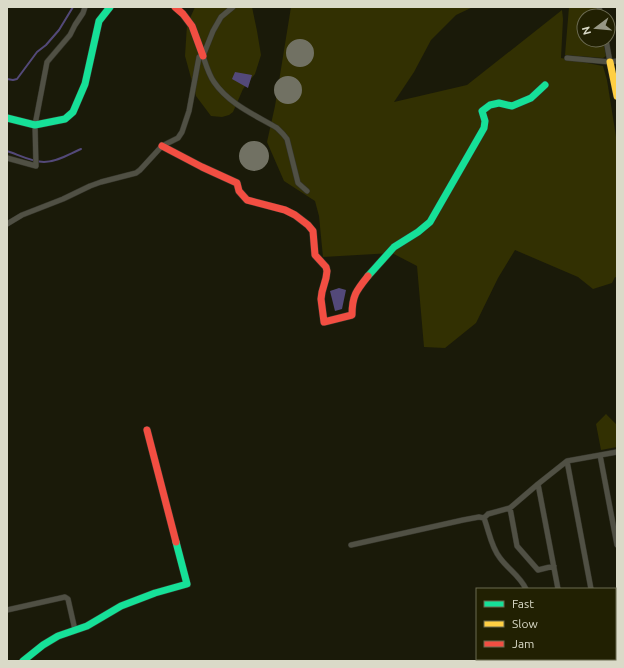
<svg xmlns="http://www.w3.org/2000/svg" width="624" height="668" viewBox="0 0 624 668" font-family="Ubuntu,sans-serif">
<style>
.green{fill:#323002}
.water{fill:#534979}
.lines{fill:none;stroke-linecap:round;stroke-linejoin:round}
.stream{stroke:#534979;stroke-width:2}
.building{fill:#717163}
.street-casing{stroke:#343429;stroke-width:6}
.fast-casing{stroke:#343429;stroke-width:8}
.slow-casing{stroke:#343429;stroke-width:8}
.jam-casing{stroke:#343429;stroke-width:8}
.street{stroke:#505044;stroke-width:5}
.fast{stroke:#16e098;stroke-width:7}
.slow{stroke:#ffcf43;stroke-width:7}
.jam{stroke:#f24e42;stroke-width:7}
</style>
<rect width="100%" height="100%" fill="#1a1a09"/>
<path class="green" d="M 195,7 L 252,7 L 257,31 L 261,55 L 255,74 L 243,89 L 233,112 L 229,115 L 222,117 L 211,116 L 196,96 L 185,56 L 187,25 Z
M 291,7 L 473,7 L 456,15 L 431,40 L 414,72 L 394,102 L 467,85 L 562,10 L 563,19 L 561,58 L 603,66 L 607,80 L 617,143 L 617,278 L 615,277 L 612,283 L 593,289 L 578,277 L 515,250 L 498,278 L 476,323 L 445,348 L 424,347 L 417,266 L 392,253 L 323,257 L 319,216 L 315,201 L 284,181 L 267,142 L 275,106 Z
M 569,7 L 596,7 L 598,16 L 584,16 L 584,40 L 603,40 L 606,56 L 603,58 L 565,55 Z
M 606,414 L 617,425 L 617,447 L 601,450 L 596,424 Z"/>
<path class="water" d="M 235,72 L 252,75 L 248,88 L 232,79 Z
M 339,288 L 346,290 L 342,309 L 335,311 L 330,291 Z"/>
<g class="lines">
<path class="stream" d="M 7,79 L 13,80 L 17,79 L 37,52 L 46,45 L 59,30 L 73,7
M 7,151 C 19,155 32,162 44,162 C 57,162 69,154 81,149"/>
</g>
<path class="building" d="M286 53a14 14 0 1 1 28 0a14 14 0 1 1-28 0Z
M274 90a14 14 0 1 1 28 0a14 14 0 1 1-28 0Z
M239 156a15 15 0 1 1 30 0a15 15 0 1 1-30 0Z"/>
<g class="lines">
<g class="street-casing">
<path id="street" d="M 599,7 L 601,16
M 606,40 L 610,62
M 203,56 C 206,65 209,75 214,82 C 229,104 255,115 277,128 L 283,134 L 287,139 L 298,183 L 307,191
M 567,58 L 610,62 L 617,61
M 7,158 L 36,166 L 35,125 L 47,62 L 70,35 L 75,25 L 83,13 L 85,7
M 7,224 L 22,215 L 63,199 L 90,186 L 101,182 L 136,173 L 140,170 L 162,146 L 178,138 L 182,132 L 189,111 L 199,57 L 203,56 L 213,31 L 221,17 L 233,7
M 600,455 L 617,545
M 567,461 L 591,589
M 538,484 L 558,589
M 510,508 L 517,546 L 538,570 L 554,566
M 484,518 L 488,514 L 510,508 L 538,484 L 567,461 L 617,452
M 351,545 L 463,520 L 479,517 L 484,518 C 489,531 491,547 500,558 C 508,569 520,576 526,589
M 615,602 L 617,602
M 7,610 L 65,597 L 68,599 L 75,630
M 577,659 L 578,661
M 611,659 L 612,661
M 528,661 L 545,659"/>
</g>
<g class="fast-casing">
<path id="fast" d="M 7,118 L 35,125 L 65,119 L 73,112 L 85,84 L 99,21 L 110,7
M 368,276 L 394,247 L 418,232 L 430,222 L 484,128 L 485,121 L 482,111 L 490,105 L 499,103 L 512,106 L 531,98 L 545,85
M 23,661 L 43,645 L 58,636 L 87,626 L 121,606 L 155,593 L 187,584 L 176,542"/>
</g>
<g class="slow-casing">
<path id="slow" d="M 610,62 L 617,96"/>
</g>
<g class="jam-casing">
<path id="jam" d="M 175,7 L 183,14 L 192,26 L 203,56
M 162,146 L 202,167 L 237,183 L 239,191 L 247,200 L 285,210 L 295,215 L 308,225 L 313,231 L 315,255 L 326,267 L 327,271 L 326,278 L 322,292 L 321,299 L 324,322 L 352,315 C 352,296 356,291 368,276
M 147,430 L 176,542"/>
</g>
<use href="#street" class="street"/>
<use href="#fast" class="fast"/>
<use href="#slow" class="slow"/>
<use href="#jam" class="jam"/>
</g>
<rect width="624" height="668" fill="none" stroke="#dadac8" stroke-width="16"/>
<rect x="476" y="588" width="140" height="72" fill="#212002" stroke="#6b6a51"/>
<rect x="484" y="601" width="20" height="6" fill="#16e098" stroke="#6b6a51"/>
<text x="512" y="608" font-size="12" fill="#dadac8">Fast</text>
<rect x="484" y="621" width="20" height="6" fill="#ffcf43" stroke="#6b6a51"/>
<text x="512" y="628" font-size="12" fill="#dadac8">Slow</text>
<rect x="484" y="641" width="20" height="6" fill="#f24e42" stroke="#6b6a51"/>
<text x="512" y="648" font-size="12" fill="#dadac8">Jam</text>
<g transform="translate(596 28) rotate(254)"><circle r="19" fill="#212002" stroke="#6b6a51"/>
<path d="M0-3L7 15L0 10L-7 15Z" fill="#979785"/>
<text y="-6" font-size="11" font-weight="bold" text-anchor="middle" fill="#dadac8">N</text>
</g>
</svg>
